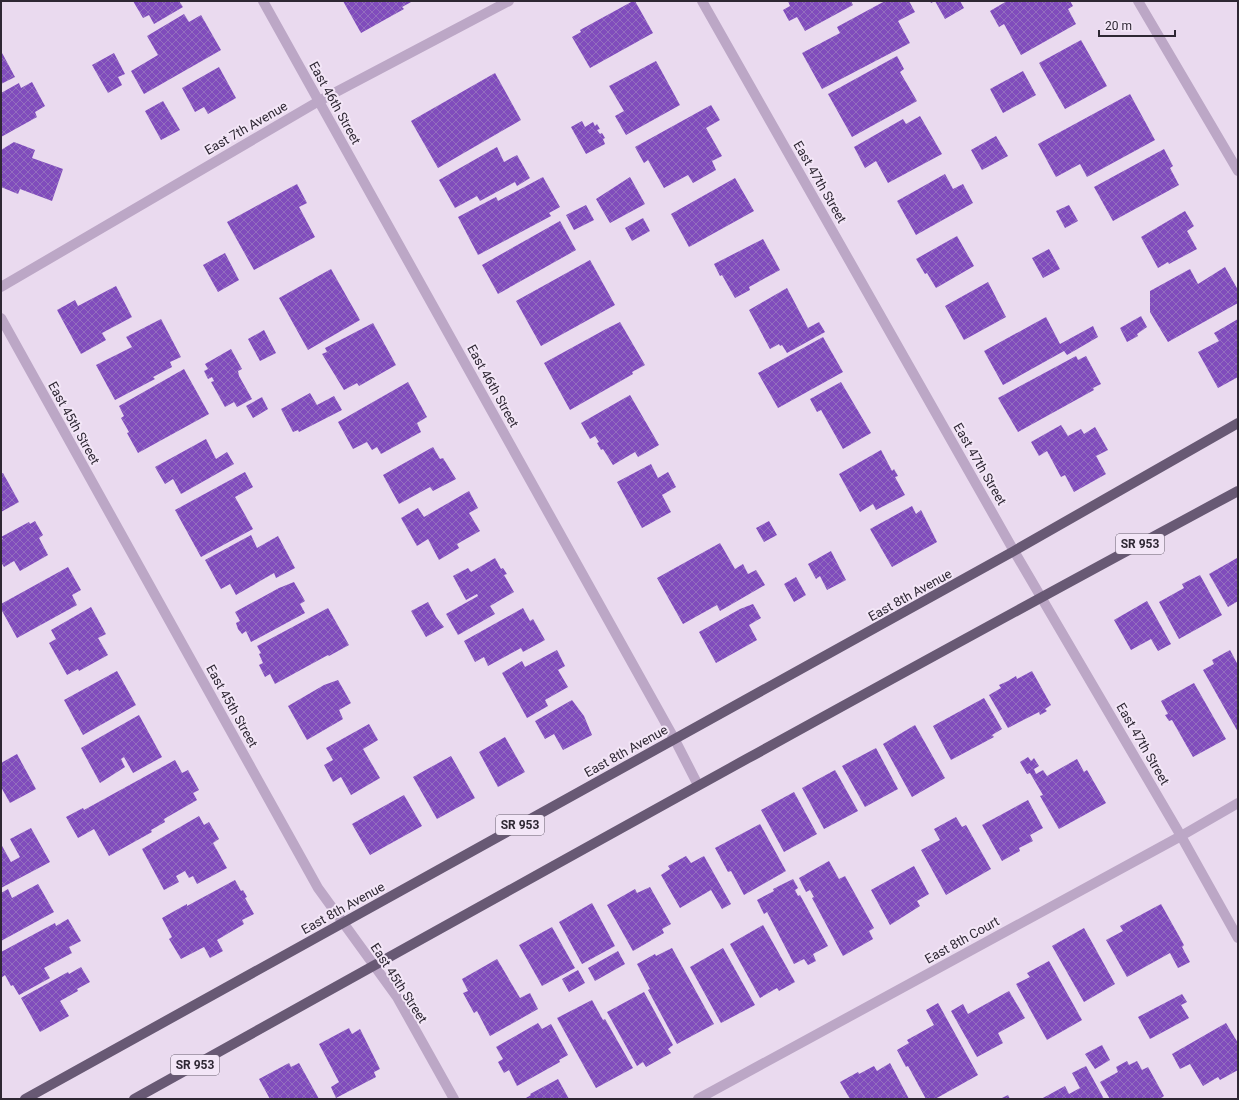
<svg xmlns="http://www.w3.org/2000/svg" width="1239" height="1100" viewBox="0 0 1239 1100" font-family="Roboto,sans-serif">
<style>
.building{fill:url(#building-cross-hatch)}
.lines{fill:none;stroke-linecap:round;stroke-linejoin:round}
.street{stroke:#bca7c6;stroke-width:10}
.primary{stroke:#685974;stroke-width:10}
.labels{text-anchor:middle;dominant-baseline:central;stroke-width:4;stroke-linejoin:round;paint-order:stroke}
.shield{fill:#f3e6f7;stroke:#69606e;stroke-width:1}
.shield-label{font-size:12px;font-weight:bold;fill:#2e2733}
.street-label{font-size:13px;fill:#2e2733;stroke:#f3e6f7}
</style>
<defs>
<pattern id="building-cross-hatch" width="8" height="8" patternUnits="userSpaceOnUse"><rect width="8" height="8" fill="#804cbc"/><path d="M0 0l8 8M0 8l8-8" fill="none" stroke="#936ebe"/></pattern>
</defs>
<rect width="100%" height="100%" fill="#eadaef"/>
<path class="building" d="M 133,1 L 179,1 L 183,7 L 154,24 L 149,15 L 143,18 Z
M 343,1 L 413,1 L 402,7 L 404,9 L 361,33 Z
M 633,1 L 635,1 L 653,33 L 590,68 L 572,37 L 581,32 L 580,30 Z
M 788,1 L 851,1 L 853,5 L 805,31 L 797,17 L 789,21 L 783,10 L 790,6 Z
M 885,1 L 909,1 L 915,12 L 898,21 L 910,43 L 822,89 L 802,53 L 840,33 L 837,27 Z
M 930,1 L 960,1 L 964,8 L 945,19 L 935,1 L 931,3 Z
M 1007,1 L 1070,1 L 1073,6 L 1068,9 L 1076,24 L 1021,55 L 1004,24 L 999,27 L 990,11 Z
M 184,14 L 189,22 L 201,15 L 221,50 L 144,94 L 131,71 L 158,55 L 147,36 Z
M 1081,40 L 1107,86 L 1065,109 L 1039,63 Z
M 1,51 L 15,77 L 1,84 Z
M 114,53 L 125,74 L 118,77 L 122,85 L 108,93 L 92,65 Z
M 897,56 L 904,69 L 900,72 L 917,101 L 852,137 L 828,94 Z
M 656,61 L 680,105 L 626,135 L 615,116 L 624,111 L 609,86 Z
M 219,67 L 236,98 L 208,114 L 204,107 L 195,112 L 182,88 Z
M 1023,71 L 1036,95 L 1003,113 L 990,89 Z
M 495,73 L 521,120 L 438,168 L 411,121 Z
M 32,82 L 45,106 L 35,112 L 37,117 L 1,137 L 1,93 L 19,83 L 21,88 Z
M 1130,94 L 1155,140 L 1087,177 L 1080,164 L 1056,177 L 1038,144 Z
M 163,101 L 180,130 L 161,140 L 145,111 Z
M 711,105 L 720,120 L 706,128 L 722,156 L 712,161 L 716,170 L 693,183 L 688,175 L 664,188 L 648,160 L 644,163 L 635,147 Z
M 920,116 L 942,154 L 888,183 L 876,161 L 865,168 L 854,147 L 903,119 L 906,124 Z
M 582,121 L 585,127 L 593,122 L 595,126 L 597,124 L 600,129 L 597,130 L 600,134 L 602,133 L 605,138 L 603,139 L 605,144 L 586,154 L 571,127 Z
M 996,136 L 1008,156 L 982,170 L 971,150 Z
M 14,142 L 35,150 L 32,158 L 63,169 L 52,201 L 20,189 L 18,194 L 1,187 L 1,150 Z
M 497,147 L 504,162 L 517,155 L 530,178 L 517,186 L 515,182 L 480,201 L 477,196 L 455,208 L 439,180 Z
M 1164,149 L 1173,166 L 1170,168 L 1179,185 L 1113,221 L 1094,187 Z
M 945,174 L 953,189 L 963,184 L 973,203 L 916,235 L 897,201 Z
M 543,177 L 560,207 L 549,213 L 551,216 L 478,255 L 458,217 L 496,197 L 498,201 Z
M 630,177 L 645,204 L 610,223 L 596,199 Z
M 735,178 L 754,211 L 689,247 L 671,214 Z
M 297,184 L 307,203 L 299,207 L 315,237 L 254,270 L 227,222 Z
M 586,205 L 594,220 L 574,230 L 566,215 Z
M 1069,205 L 1078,221 L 1065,228 L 1056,211 Z
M 1185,211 L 1194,226 L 1187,231 L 1197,249 L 1169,264 L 1168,262 L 1158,268 L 1141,237 Z
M 643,218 L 650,231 L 632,241 L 625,228 Z
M 560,221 L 576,250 L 498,294 L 482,265 Z
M 957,236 L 974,266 L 936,288 L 927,273 L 925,274 L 916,259 Z
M 763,239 L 780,270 L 749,287 L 750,290 L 735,298 L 722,275 L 720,276 L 714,264 Z
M 1049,249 L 1060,269 L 1043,278 L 1032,258 Z
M 225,253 L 239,280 L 218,292 L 203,265 Z
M 590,260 L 615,305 L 541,346 L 516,301 Z
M 1225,267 L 1238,290 L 1238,303 L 1168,342 L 1150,312 L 1150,291 L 1190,269 L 1198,284 Z
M 331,269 L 360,320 L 308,350 L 279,298 Z
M 988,282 L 1006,317 L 964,340 L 945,306 Z
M 116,286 L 132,317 L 102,333 L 106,340 L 81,354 L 57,310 L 75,300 L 78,306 Z
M 787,288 L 808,328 L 819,322 L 825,332 L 787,353 L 782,345 L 780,346 L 779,344 L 770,349 L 749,310 Z
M 1141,316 L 1147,327 L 1137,334 L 1138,336 L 1127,342 L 1120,328 Z
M 1046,317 L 1060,344 L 1093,326 L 1098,337 L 1067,355 L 1064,351 L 1003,385 L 984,351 Z
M 161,319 L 181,357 L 170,362 L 172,367 L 153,377 L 155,379 L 115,400 L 96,365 L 132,347 L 126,337 Z
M 1238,319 L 1238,377 L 1218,388 L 1198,352 L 1219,341 L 1214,333 Z
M 620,322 L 645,365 L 632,372 L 633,374 L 570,410 L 544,363 L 606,329 Z
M 373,323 L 396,365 L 359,386 L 357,383 L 344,390 L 322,354 L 327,352 L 325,348 Z
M 264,330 L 276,353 L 260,361 L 248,339 Z
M 823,337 L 843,372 L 778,408 L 758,373 Z
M 231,349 L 242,369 L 238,371 L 239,376 L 252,399 L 237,407 L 234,402 L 225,407 L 211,382 L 214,381 L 212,377 L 208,379 L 204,371 L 208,369 L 205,364 Z
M 1076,356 L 1078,360 L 1086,356 L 1101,384 L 1093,388 L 1094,390 L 1018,432 L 998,398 Z
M 184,369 L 209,414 L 138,453 L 127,433 L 129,432 L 121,418 L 124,416 L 119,406 Z
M 408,382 L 427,417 L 417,423 L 421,432 L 381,454 L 377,447 L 372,450 L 367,442 L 353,449 L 338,422 Z
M 841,382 L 871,433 L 843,449 L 821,410 L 817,412 L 810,399 Z
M 310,393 L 317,405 L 334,396 L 342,410 L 299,432 L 298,430 L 293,432 L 281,409 Z
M 630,395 L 659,445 L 638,457 L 635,452 L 613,465 L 603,449 L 601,450 L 597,443 L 599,442 L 595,436 L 590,439 L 581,423 Z
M 262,397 L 268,409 L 253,418 L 246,406 Z
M 1061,425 L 1068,436 L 1081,429 L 1084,434 L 1095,427 L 1108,450 L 1096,456 L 1106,474 L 1074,492 L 1065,475 L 1061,477 L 1047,451 L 1039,456 L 1031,442 Z
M 206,439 L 216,459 L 227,452 L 234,464 L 181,494 L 173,479 L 165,484 L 155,467 Z
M 433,447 L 440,459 L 443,458 L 456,479 L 433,491 L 430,487 L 399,504 L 383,475 Z
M 881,450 L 892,471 L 894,469 L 898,476 L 895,477 L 905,495 L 876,510 L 873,504 L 860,512 L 839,474 Z
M 651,464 L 658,478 L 668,472 L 676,487 L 662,495 L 671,512 L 642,528 L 617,482 Z
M 245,472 L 253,487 L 235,497 L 253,529 L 201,557 L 175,510 Z
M 3,473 L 19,502 L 1,512 L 1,474 Z
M 469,491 L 478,508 L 469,513 L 480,531 L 457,544 L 459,548 L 439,560 L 428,539 L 417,546 L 401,518 L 418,508 L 424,517 Z
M 912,506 L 916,514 L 921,510 L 937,542 L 892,567 L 870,529 Z
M 35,521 L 43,535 L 39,538 L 48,555 L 20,571 L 14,561 L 4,567 L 1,562 L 1,540 L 3,539 L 1,537 L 29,522 L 30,524 Z
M 769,521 L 777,535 L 764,542 L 756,528 Z
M 251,535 L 257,548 L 278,536 L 295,568 L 276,578 L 274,573 L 236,595 L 230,584 L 221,589 L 205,560 Z
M 720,543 L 735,569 L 743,564 L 748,574 L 756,570 L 765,585 L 720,611 L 717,605 L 683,624 L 657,578 Z
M 831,551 L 846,580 L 827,590 L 820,576 L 816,579 L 808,564 Z
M 495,558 L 501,569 L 503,568 L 507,574 L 504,575 L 514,592 L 490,606 L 495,614 L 458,635 L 446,614 L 478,596 L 477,594 L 466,600 L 453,576 L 468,568 L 471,572 Z
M 1237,558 L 1238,601 L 1228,607 L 1209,574 Z
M 68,567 L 81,590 L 72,595 L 77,605 L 17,638 L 1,609 L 1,604 Z
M 1200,575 L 1222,615 L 1179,639 L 1159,602 L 1184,588 L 1182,584 Z
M 796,577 L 806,595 L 794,602 L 784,584 Z
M 294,582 L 305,601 L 300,604 L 305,613 L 251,642 L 246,631 L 242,634 L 238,629 L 236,623 L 240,621 L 235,612 L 279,588 Z
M 1147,601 L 1171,644 L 1158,651 L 1151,639 L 1131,650 L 1114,620 Z
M 428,602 L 436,617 L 444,627 L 426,637 L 411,611 Z
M 753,604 L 761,618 L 749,625 L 757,640 L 716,663 L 699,632 L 740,609 Z
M 91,607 L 106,634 L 98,638 L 108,655 L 79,671 L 78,669 L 67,675 L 49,643 L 56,639 L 51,630 Z
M 328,608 L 349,645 L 329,656 L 328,655 L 275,684 L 270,674 L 265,677 L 259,665 L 263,663 L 259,654 L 261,653 L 257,646 Z
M 523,608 L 530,621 L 533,619 L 545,640 L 523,652 L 521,648 L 488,666 L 484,657 L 475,662 L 464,641 Z
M 557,650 L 565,666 L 558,670 L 568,687 L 545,700 L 548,706 L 527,718 L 502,673 L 522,661 L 525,667 Z
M 1230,650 L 1238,665 L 1238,732 L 1203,670 L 1214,664 L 1212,660 Z
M 117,671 L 136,705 L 83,735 L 64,700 Z
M 1032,671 L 1051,705 L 1045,709 L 1047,711 L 1040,715 L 1039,712 L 1008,728 L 989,695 L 1001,688 L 999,685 L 1008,681 L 1016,676 L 1017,679 Z
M 338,680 L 351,703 L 339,710 L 343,719 L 307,740 L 288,706 L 324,685 Z
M 1194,683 L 1226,739 L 1193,757 L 1172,720 L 1169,721 L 1165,715 L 1168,714 L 1161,701 Z
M 984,698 L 1002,729 L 992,735 L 994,737 L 951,760 L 933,726 Z
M 572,700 L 584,716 L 592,735 L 563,750 L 554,734 L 545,739 L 535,721 Z
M 139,715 L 162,757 L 133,773 L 124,757 L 121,759 L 125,767 L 100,783 L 81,748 Z
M 369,724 L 378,740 L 363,749 L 380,778 L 351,795 L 341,777 L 333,782 L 324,765 L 333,760 L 326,748 Z
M 915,725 L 945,778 L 912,797 L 883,744 Z
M 505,737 L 525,772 L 498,787 L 479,752 Z
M 876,748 L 898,789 L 865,807 L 842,766 Z
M 17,754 L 36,789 L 10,803 L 1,787 L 1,763 Z
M 451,756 L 475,798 L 437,819 L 413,777 Z
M 1028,757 L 1031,761 L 1034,758 L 1039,766 L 1034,769 L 1036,774 L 1043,770 L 1047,776 L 1077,759 L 1084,772 L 1087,770 L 1106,803 L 1059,829 L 1040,796 L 1043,795 L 1030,773 L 1027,774 L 1020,762 Z
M 175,760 L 182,773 L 188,770 L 199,790 L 193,793 L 197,800 L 164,819 L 165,822 L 151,830 L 152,832 L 109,856 L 94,829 L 78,838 L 66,817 L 83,808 L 84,810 Z
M 835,770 L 858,811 L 824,829 L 802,788 Z
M 794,792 L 817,834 L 784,852 L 761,810 Z
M 404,795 L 422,826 L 370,855 L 352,824 Z
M 1028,800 L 1043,828 L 1030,835 L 1033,841 L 1019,848 L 1020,851 L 1002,861 L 982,825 Z
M 199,816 L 204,825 L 209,822 L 219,839 L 213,843 L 227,868 L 197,884 L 193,876 L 189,878 L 185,871 L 176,876 L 179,882 L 164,890 L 142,849 Z
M 956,817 L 962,827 L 966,825 L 991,869 L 946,895 L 921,850 L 940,840 L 934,829 Z
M 760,824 L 786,871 L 744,895 L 731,871 L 728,872 L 715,848 Z
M 31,828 L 50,862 L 1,888 L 1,844 L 11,862 L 20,857 L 10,839 Z
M 686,856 L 691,863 L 704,856 L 731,904 L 722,909 L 711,890 L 680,908 L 661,875 L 670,869 L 668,866 Z
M 829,861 L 839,879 L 845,876 L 874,928 L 869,931 L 873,939 L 843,956 L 812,898 L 814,897 L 810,890 L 806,892 L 799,878 Z
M 914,866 L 929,894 L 917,901 L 920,906 L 890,925 L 871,890 Z
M 793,879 L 798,888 L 795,890 L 798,896 L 800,895 L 828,946 L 813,954 L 816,961 L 808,965 L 804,959 L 794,964 L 767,912 L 764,914 L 757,900 L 774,891 L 773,889 Z
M 235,880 L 241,891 L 243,890 L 247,897 L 245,898 L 254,914 L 242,920 L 244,924 L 217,940 L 223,951 L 210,958 L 204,947 L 181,959 L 169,939 L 172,937 L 162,918 L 187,904 L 187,906 Z
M 38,884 L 54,912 L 1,941 L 1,893 L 8,889 L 12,898 Z
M 650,887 L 671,924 L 662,929 L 664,933 L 633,951 L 607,905 L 635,889 L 637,893 Z
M 592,903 L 615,946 L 582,964 L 559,922 Z
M 1161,904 L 1184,945 L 1182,947 L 1190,962 L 1178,968 L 1170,953 L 1127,977 L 1106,940 L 1123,931 L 1120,926 Z
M 68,919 L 81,941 L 69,947 L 72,953 L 44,968 L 50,978 L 19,995 L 13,985 L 11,986 L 5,975 L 1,978 L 1,952 L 55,923 L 56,926 Z
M 763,925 L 795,982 L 779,991 L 777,988 L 760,998 L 730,944 Z
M 552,927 L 575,968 L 542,986 L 519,945 Z
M 1084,928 L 1115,984 L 1084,1002 L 1052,946 Z
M 672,948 L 714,1024 L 677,1044 L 648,990 L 650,989 L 637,964 L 655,954 L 656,956 Z
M 723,948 L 755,1005 L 721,1023 L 690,967 Z
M 618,951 L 625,964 L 595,981 L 588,968 Z
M 497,959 L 520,998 L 530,993 L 538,1009 L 490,1036 L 477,1011 L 474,1013 L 463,993 L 468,991 L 462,979 Z
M 1049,961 L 1082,1020 L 1047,1040 L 1016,984 L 1030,977 L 1027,973 Z
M 81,967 L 90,982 L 77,989 L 78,991 L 60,1001 L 69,1016 L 40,1032 L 21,998 L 68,972 L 69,974 Z
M 578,970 L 585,983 L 569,992 L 562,979 Z
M 1009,991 L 1025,1018 L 998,1033 L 1003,1043 L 977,1057 L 951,1011 L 963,1004 L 968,1014 Z
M 644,992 L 673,1045 L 668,1049 L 671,1053 L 646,1067 L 643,1062 L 637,1066 L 607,1012 Z
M 1182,994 L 1187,1002 L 1181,1005 L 1189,1018 L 1150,1039 L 1138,1017 Z
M 592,1000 L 603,1020 L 605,1019 L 633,1068 L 596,1088 L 557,1018 Z
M 938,1003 L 978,1075 L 935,1099 L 926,1099 L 908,1066 L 906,1067 L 897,1050 L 909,1043 L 907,1040 L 934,1025 L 926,1010 Z
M 538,1023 L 542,1029 L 551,1024 L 568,1055 L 559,1060 L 560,1062 L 517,1086 L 509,1070 L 504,1073 L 498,1062 L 503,1059 L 496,1047 Z
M 1226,1023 L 1238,1043 L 1238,1070 L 1220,1080 L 1218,1077 L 1203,1086 L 1190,1064 L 1180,1069 L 1172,1054 Z
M 349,1028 L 352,1034 L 360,1029 L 380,1069 L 374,1072 L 376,1077 L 336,1098 L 331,1087 L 339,1082 L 319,1044 Z
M 1102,1045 L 1110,1060 L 1095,1069 L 1085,1054 Z
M 1127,1061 L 1129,1065 L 1137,1061 L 1142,1070 L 1148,1067 L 1164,1096 L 1160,1099 L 1110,1099 L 1100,1082 L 1118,1072 L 1116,1067 Z
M 289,1063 L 291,1067 L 299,1063 L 319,1099 L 270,1099 L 259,1079 Z
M 890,1063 L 909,1099 L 850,1099 L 840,1082 L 858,1072 L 859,1074 L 874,1066 L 877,1071 Z
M 1086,1066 L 1104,1099 L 1041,1099 L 1065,1086 L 1069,1094 L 1080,1088 L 1072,1073 Z
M 558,1079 L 569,1099 L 524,1099 L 531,1095 L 530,1094 Z
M 1008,1095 L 1010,1099 L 1000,1099 Z"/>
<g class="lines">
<path class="street" d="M 263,1 L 675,740 L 698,785
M 702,1 L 1014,551 L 1181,836 L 1238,938
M 1138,1 L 1238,171
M 1,287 L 319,101 L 509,1
M 1,318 L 318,888 L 397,997 L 454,1099
M 698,1099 L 1181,836 L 1238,803"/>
<path class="primary" d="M 25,1099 L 1014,551 L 1238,423
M 134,1099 C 501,895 868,690 1238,491"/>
</g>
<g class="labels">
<g class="shield">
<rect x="1116" y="534" width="48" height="20" rx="3"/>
<rect x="496" y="815" width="48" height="20" rx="3"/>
<rect x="171" y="1055" width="48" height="20" rx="3"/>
</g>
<g class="shield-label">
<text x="1140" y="544">SR 953</text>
<text x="520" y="825">SR 953</text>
<text x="195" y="1065">SR 953</text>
</g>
<g class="street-label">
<text transform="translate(335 103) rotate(61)">East 46th Street</text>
<text transform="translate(246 128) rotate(-30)">East 7th Avenue</text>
<text transform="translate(820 182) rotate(60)">East 47th Street</text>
<text transform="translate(493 386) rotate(61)">East 46th Street</text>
<text transform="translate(74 423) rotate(61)">East 45th Street</text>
<text transform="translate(980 464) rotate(60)">East 47th Street</text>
<text transform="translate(910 595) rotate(-29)">East 8th Avenue</text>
<text transform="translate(232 706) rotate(61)">East 45th Street</text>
<text transform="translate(1143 744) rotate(60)">East 47th Street</text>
<text transform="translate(626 751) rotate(-29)">East 8th Avenue</text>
<text transform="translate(343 908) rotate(-29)">East 8th Avenue</text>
<text transform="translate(962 940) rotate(-29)">East 8th Court</text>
<text transform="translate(399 983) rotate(57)">East 45th Street</text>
</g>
</g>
<rect width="1239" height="1100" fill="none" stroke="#2e2733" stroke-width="4"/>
<path d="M1099 30v6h76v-6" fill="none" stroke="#2e2733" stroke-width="2"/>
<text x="1105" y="30" font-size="12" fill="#2e2733" stroke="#f3e6f7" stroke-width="3" paint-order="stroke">20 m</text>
</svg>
